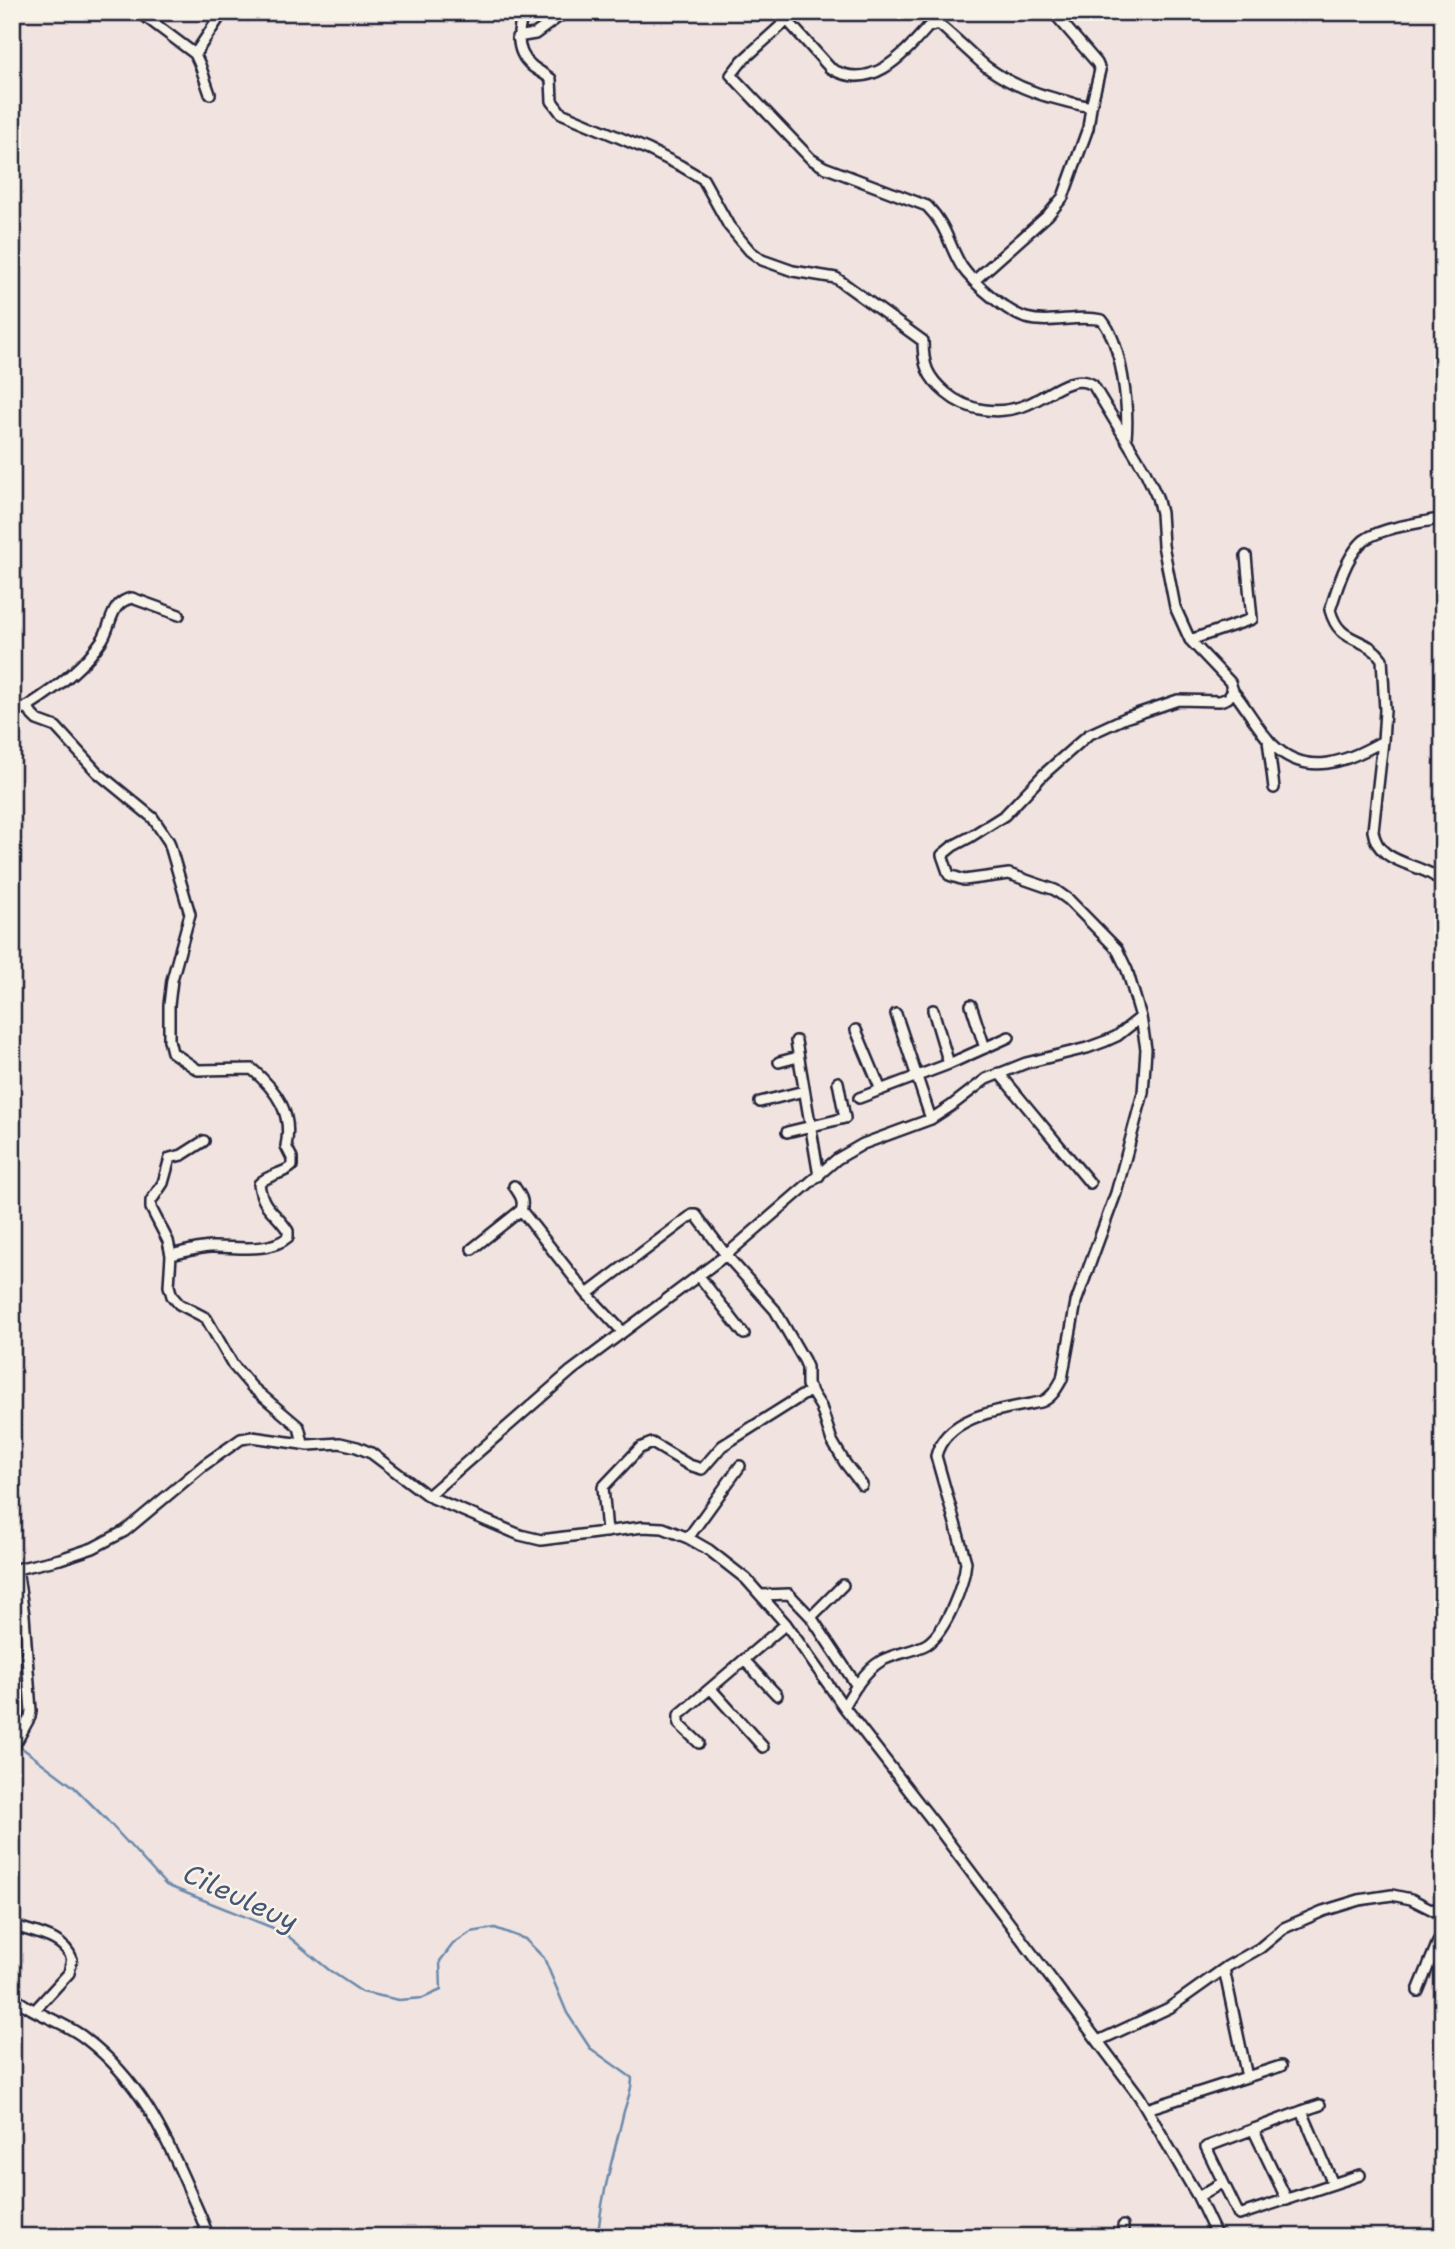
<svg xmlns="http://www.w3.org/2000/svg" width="1455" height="2249" viewBox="0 0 1455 2249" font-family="'Shantell Sans',sans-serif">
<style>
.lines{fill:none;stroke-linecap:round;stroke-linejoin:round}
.stream{stroke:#6b8aad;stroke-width:2.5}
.minor-casing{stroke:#22223b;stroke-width:14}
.minor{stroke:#f7f3e8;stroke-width:9}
.labels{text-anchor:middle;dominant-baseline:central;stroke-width:5;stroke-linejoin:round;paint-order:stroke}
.water-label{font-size:28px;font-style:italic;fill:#465674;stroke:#f7f3e8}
</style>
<rect width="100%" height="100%" fill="#f1e3df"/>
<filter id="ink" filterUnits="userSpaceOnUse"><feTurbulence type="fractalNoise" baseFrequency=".0143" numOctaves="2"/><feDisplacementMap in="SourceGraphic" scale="14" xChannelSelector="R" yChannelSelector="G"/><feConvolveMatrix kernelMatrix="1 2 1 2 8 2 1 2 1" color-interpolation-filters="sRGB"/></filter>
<g filter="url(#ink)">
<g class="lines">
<path class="stream" d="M 18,1745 L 74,1787 L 105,1818 L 166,1885 L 283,1932 L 329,1970 L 362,1992 L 399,2000 L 423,1998 L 441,1990 L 440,1961 L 453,1944 L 471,1932 L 495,1928 L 525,1939 L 544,1958 L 567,2013 L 590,2048 L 632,2078 C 632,2092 626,2102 623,2115 C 614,2155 601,2195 598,2237"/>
<g class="minor-casing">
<path id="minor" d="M 139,12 L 195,54 L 200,65 L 210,94
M 524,12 C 517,31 515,52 532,66 C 538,71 545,74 551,79 L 552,101 L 561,113 L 649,150 L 681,166 L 703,179 L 729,226 L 750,251 L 762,260 L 793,271 L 836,278 L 923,341 C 923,365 927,377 946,393 C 967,411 997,415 1023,406 C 1044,400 1071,371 1093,385 L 1145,471 L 1157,497 L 1161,513 L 1163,545 L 1175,607 L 1190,640 L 1230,682 L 1233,691 L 1228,698 L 1220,701 L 1178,700 L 1125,718 L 1088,735 L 1044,774 L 1005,815 L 970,837 L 953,846 L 942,855 L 949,875 L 964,880 L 1009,874 L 1055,890 L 1069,900 L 1117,949 L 1127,970 L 1141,1017 L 1146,1049 L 1143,1093 L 1116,1193 L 1076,1302 L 1062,1379 C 1057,1388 1052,1398 1041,1402 C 1006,1409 946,1414 936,1456 L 966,1562 C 964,1585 946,1631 927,1644 C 913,1652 895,1653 881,1661 C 864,1671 853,1691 844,1707
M 796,12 L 742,61 L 731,75 L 811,159 L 824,167 L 927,206 C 948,227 948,245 962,267 C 973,283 1008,313 1026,318 C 1051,325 1077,314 1102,320 C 1122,344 1129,408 1126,438
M 787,20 L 830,68 C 871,93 903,55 928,27 C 932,26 934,24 939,25 C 943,26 979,62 988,68 C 1020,91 1053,99 1091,107
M 517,37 L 535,34 L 565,12
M 195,54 L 223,12
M 974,281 L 1048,215 L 1063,197 L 1088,128 L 1091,107 L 1100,70 L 1097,63 L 1053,12
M 1190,640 L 1252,619 L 1246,556
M 1233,691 C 1247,708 1257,728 1272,744 C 1307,779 1348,761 1383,741 L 1373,831 C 1377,860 1408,862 1429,873 C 1434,875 1438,879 1443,883
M 12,704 L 21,709 L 28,706
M 1268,740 L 1274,788
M 1383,741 L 1385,710 L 1382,659 C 1364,634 1340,646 1330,610 C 1337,589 1345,560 1360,544 C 1373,529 1414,524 1433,520
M 971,1005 L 985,1048
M 933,1010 L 949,1064
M 896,1014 L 931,1119
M 856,1030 L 881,1090
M 796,1041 L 819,1176
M 779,1062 L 798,1057
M 999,1073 L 1090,1183
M 859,1098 L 949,1064 L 1009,1037
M 760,1102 L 804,1091
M 787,1132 L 845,1118 L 838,1082
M 204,1141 L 182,1155 L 170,1158 L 163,1183 L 151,1201 L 151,1208 L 168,1241 L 171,1255 L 169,1286 L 172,1296 L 179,1304 L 206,1318 L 233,1365 L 252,1387 L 299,1427 L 303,1443
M 514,1186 C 519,1194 525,1200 521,1210 L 587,1294 L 622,1331
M 472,1249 L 521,1210
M 171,1255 C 184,1252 197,1248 210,1247 C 234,1246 268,1254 288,1237 L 288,1231 C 275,1210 263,1211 259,1184 C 268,1174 282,1175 292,1166 L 292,1158 L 286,1146 C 293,1113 277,1091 252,1069 L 198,1070 L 172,1052 L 169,1040 L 169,1005 L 172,980 L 190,914 L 169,842 L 153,818 L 97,772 L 56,727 L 37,720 L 32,715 L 28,706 C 55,689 84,667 102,640 C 112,625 110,602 132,598 L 179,615
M 699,1276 L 744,1334
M 587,1294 L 692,1215 L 696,1215 L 726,1255 L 775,1310 L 804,1360 L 807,1367 L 807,1385 L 821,1407 L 832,1441 L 845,1463 L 862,1485
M 428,1496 L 571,1371 L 726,1255 L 837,1159 L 863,1144 L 931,1119 L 951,1106 L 986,1079 L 1026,1063 L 1087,1048 L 1106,1041 L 1117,1036 L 1141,1017
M 607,1532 L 603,1487 L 640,1448 L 652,1443 L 689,1465 L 702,1469 L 722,1446 L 811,1390
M 688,1538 L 740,1466
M 12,1570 L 60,1559 L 93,1548 L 125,1531 L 204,1465 L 241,1439 L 252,1437 L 309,1445 L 340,1443 L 357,1447 L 371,1453 L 428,1496 L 520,1535 L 541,1540 L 643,1527 L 663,1528 L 688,1538 L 709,1550 L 746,1579 L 786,1624 L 844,1707 L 935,1824 L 1139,2096 L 1198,2197 L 1217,2237
M 843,1585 L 811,1617 L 857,1686
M 761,1595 L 789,1594 L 811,1617
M 745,1661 L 777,1695
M 711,1689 L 763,1747
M 699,1743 L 679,1724 L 679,1715 L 786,1624
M 12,1750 L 30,1717 L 31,1711 L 24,1615 L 17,1569
M 12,1925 C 33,1933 64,1936 72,1959 L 69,1973 L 35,2010
M 1224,1969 L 1247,2077
M 1418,1991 L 1443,1930
M 12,1996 C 34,2015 64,2021 86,2039 C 139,2080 164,2132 190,2192 C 196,2207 204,2221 208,2237
M 1098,2041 L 1169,2008 L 1228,1966 L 1260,1948 L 1284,1928 L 1323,1911 L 1359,1900 L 1392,1895 L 1411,1899 L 1443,1915
M 1147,2109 L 1281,2066
M 1302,2111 L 1320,2105
M 1253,2129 L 1287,2200
M 1333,2184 L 1302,2111 L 1206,2147 L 1239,2215 L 1360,2175
M 1198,2197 L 1223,2182
M 1123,2226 L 1123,2237"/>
</g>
<use href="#minor" class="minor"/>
</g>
</g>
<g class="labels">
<g class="water-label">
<text transform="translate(241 1897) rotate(25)">Cileuleuy</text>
</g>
</g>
<rect width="1455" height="2249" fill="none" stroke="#f7f3e8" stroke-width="42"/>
<rect x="21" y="21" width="1413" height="2207" fill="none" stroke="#22223b" stroke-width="2.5" filter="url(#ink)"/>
</svg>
